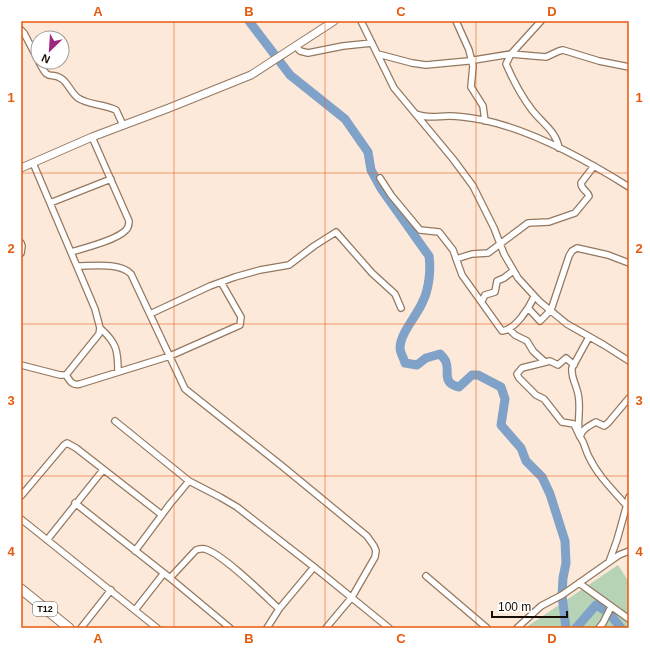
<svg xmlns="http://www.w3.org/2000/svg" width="650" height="649" viewBox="0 0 650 649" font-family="Arial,sans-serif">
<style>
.green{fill:#b6d3b6}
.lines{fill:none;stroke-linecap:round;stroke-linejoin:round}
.river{stroke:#80a2c8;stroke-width:9}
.minor-casing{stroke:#947860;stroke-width:8}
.tertiary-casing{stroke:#947860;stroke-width:9}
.trunk-casing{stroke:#947860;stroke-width:11}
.minor{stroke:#fff;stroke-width:5.5}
.tertiary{stroke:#fff;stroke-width:7}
.trunk{stroke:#fff;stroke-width:9}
.grid{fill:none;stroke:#e8590c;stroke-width:1;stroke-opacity:0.55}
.labels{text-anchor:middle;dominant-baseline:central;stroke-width:3;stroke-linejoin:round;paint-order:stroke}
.shield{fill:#fff;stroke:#5c554f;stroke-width:1}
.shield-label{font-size:9px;font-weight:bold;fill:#160c04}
.neatline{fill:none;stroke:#e8590c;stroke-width:1.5}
.grid-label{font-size:13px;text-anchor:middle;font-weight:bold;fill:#e8590c}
</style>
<rect width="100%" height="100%" fill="#fce9d9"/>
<path class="green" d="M 618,565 L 629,582 L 629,628 L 525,628 Z"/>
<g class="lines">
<path class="river" d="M 249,21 L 290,75 L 345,119 L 368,152 L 371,170 L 382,190 L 429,256 C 431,269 429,289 423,301 C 417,316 400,333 400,348 C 400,353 404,358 405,363 L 417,365 L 426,358 L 440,354 C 442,356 445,359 446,362 C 450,371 441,383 459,387 L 472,375 L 478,375 L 501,387 L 505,399 L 501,425 L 521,448 L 526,461 L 542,477 L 550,494 L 565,541 L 566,563 L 563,578 L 562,595 L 566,628
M 576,628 L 596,605 L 609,613 L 621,628"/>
<g class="minor-casing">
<path id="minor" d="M 361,21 L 394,88 L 453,159 L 473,186 L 494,228 L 504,254 L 518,278 L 539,301 L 567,324 L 604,345 L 629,361
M 456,21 L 469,50 L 473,66 L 471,87 L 483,106 L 485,121
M 541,21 L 511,54 L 506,64 C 513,80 522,97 532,110 C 542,123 556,131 559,148
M 21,30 L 24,33 L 38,60
M 296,46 L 300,51 L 308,53 L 343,46 L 372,43
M 378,54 L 412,63 L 426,65 L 468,61 L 511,54 L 546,57 L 559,51 L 563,50 L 599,61 L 629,67
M 39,62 C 50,84 49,70 62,79 C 68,83 71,93 78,98 C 88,105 104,104 116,110 L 123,125
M 416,114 C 427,119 438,116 449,116 C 460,116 472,118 483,120 C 532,130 586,160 629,187
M 380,178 L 391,195 L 420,230 L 439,232 L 453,250 L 462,275 L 502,331 C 515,330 529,308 534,297
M 50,203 L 111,179
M 21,243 L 22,246 L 21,253
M 71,252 C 85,248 117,240 126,230 C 129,227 129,224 129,221 L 92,137
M 456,259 L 472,254 L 488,253 L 528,223 L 549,222 L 575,213 L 589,196 C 588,191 581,190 581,183 L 594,166
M 77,266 C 92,266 120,262 131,274 L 185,389 L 282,466 L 367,536 L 374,546 L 376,551 L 375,557 L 352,597 L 326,628
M 482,301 L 485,295 L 495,292 L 497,281 L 504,278 L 513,271
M 528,308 L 540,321 L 551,310 L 569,256 L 572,251 L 577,248 L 608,255 L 629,263
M 150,314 L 210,286 L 235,277 L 260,270 L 289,265 L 314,246 L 336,232 L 372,273 L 395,294 L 401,308
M 100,328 C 117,343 118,351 118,372
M 509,329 L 515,335 L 527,341 L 533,351 L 545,362
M 21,365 L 60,375 L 66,375 L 99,334 L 100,328 L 95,309 L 33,163
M 574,365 L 566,358 L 558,365 L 550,361 L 522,368 L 517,374 L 519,378 L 536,395 L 544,399 L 562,422 L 574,424 L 580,437
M 66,375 C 70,381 72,386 80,384 L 170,356 L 240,325 L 241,317 L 221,282
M 115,421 L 189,481 L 220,497 L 237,507 L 314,567 L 389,628
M 579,433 C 577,419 582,404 577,390 C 575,382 571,377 572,368 L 589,337
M 21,496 L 64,445 L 67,443 L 76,448 L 162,515
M 75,503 L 170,578 L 230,628
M 626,505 C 613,490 598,476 589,457 C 585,450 585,443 580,437 C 582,429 589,426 596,422 L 604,426 L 608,423 L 629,398
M 21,519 L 157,628
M 47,540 L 103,470
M 135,551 L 170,504 L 189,481
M 609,562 L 617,540 L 629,497
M 426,576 L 487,628
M 170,578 L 196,550 C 199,549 201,548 205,549 C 223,554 264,595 279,609
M 579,583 L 629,619
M 135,610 L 164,573
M 81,628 L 111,590
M 267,628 L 279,609 L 314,567
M 517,628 L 541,606 L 562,595 L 619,555 L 629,551
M 599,628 L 603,623 L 611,607"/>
</g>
<g class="tertiary-casing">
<path id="tertiary" d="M 21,168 L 92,137 L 169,108 L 251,75 L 334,21"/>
</g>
<g class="trunk-casing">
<path id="trunk" d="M 21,589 L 69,628"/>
</g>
<use href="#minor" class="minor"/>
<use href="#tertiary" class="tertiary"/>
<use href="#trunk" class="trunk"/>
</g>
<path class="grid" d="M 174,21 L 174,628M 325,21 L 325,628M 476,21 L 476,628M 21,173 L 629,173M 21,324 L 629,324M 21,476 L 629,476"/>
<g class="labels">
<rect class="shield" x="33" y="602" width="24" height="14" rx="3"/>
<g class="shield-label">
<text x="45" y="609">T12</text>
</g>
</g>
<rect width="650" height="649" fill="none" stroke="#ffffff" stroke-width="44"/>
<g transform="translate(50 50) rotate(205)"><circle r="19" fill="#ffffff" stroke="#a29e9b"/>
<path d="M0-3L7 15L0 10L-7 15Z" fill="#9e2781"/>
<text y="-6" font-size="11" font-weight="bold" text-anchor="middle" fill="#160c04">N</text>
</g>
<path d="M492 611v6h75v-6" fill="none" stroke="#160c04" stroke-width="2"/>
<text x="498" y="611" font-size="12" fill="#160c04" stroke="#ffffff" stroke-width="3" paint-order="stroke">100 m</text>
<rect x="22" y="22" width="606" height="605" class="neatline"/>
<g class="grid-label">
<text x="98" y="16">A</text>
<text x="249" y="16">B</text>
<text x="401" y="16">C</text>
<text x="552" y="16">D</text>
<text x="11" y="102">1</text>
<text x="639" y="102">1</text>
<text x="11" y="253">2</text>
<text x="639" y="253">2</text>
<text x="11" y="405">3</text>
<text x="639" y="405">3</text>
<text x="11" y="556">4</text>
<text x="639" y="556">4</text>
<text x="98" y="643">A</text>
<text x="249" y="643">B</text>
<text x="401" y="643">C</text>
<text x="552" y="643">D</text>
</g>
</svg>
